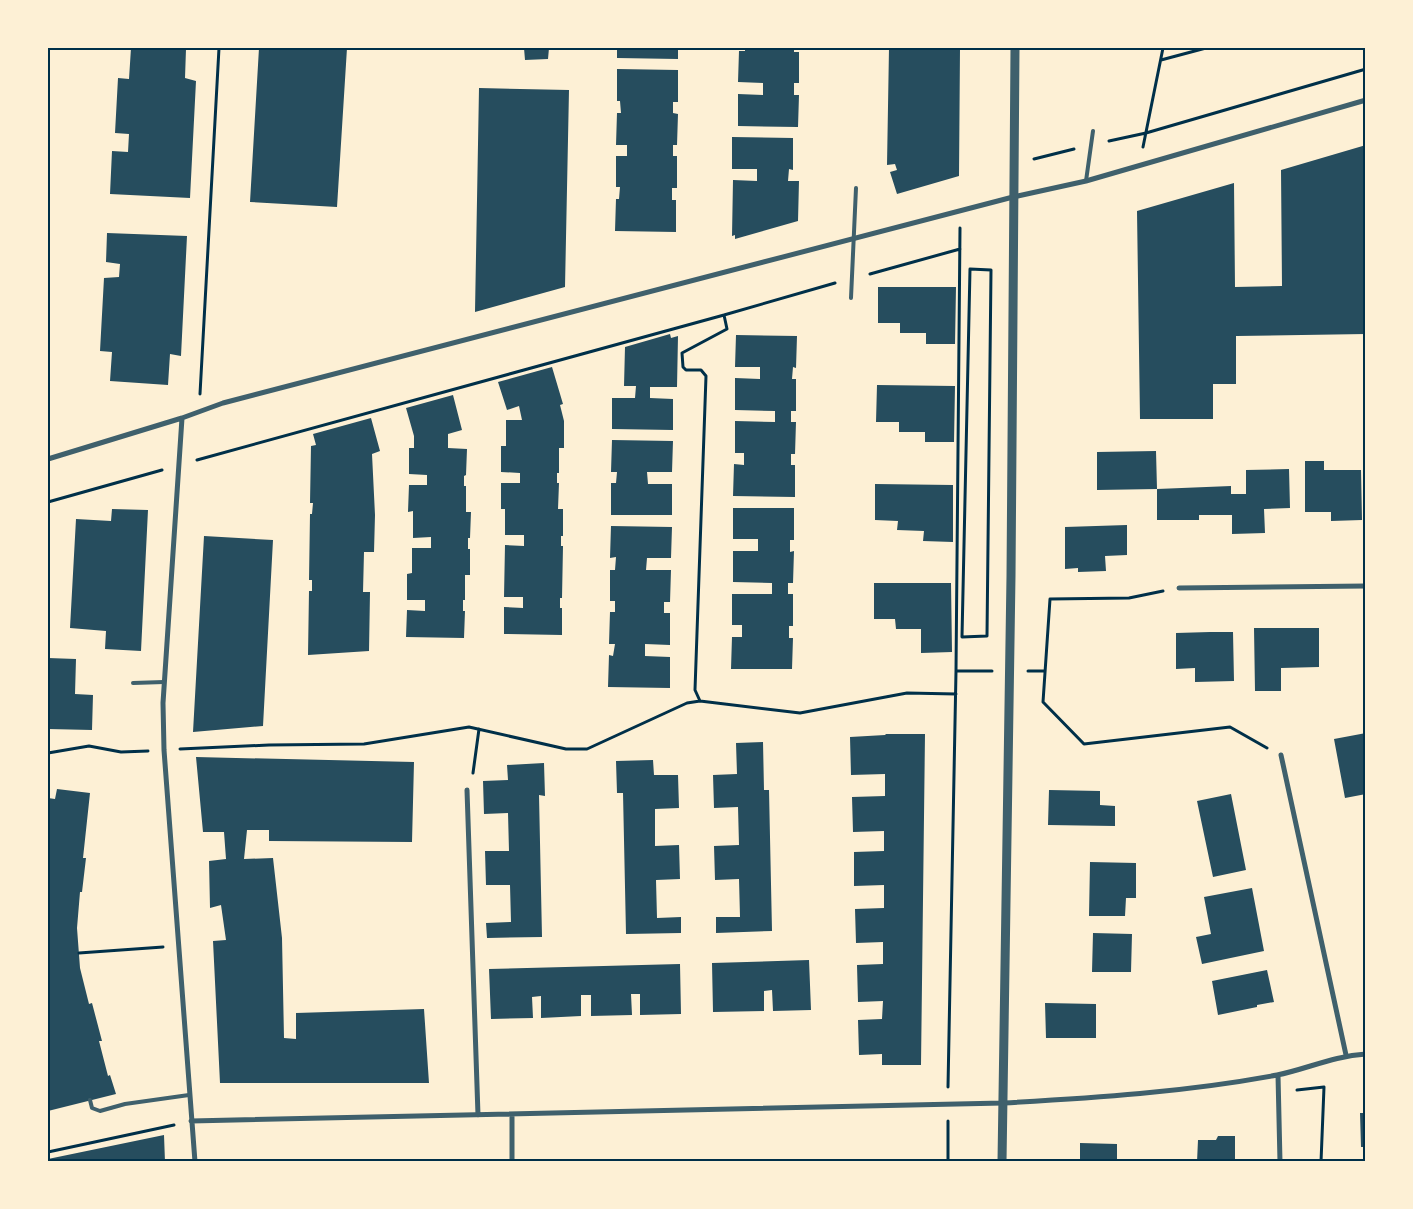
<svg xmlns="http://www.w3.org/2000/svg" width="1413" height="1209" viewBox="0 0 1413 1209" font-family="'Source Sans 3',sans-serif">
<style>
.building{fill:#264d5e}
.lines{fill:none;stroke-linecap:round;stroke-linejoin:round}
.path{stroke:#003049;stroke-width:3}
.service{stroke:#3f606c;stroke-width:4}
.minor{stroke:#3f606c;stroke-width:5}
.tertiary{stroke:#3f606c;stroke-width:9}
.neatline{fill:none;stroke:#003049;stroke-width:2}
</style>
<rect width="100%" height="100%" fill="#fdf0d5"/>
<path class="building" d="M 131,48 L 186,49 L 185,78 L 196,81 L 190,198 L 110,194 L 112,151 L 128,152 L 129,134 L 115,133 L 118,78 L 129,79 Z
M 259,48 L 347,48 L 337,207 L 250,202 Z
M 524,48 L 549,48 L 548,59 L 525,60 Z
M 617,48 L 678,48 L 678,59 L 617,58 Z
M 745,48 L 794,48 L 794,52 L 799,52 L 799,83 L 794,83 L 794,95 L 799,95 L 798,127 L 738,126 L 738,94 L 763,95 L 763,83 L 738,82 L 739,51 L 745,51 Z
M 889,48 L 960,48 L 959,176 L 897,194 L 890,172 L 897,170 L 895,164 L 887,165 Z
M 617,69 L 678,70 L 678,102 L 673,102 L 673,113 L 678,114 L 677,145 L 673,145 L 673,156 L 677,156 L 677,188 L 672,188 L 672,200 L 676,200 L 676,232 L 615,231 L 616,199 L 619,199 L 620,187 L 616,187 L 616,156 L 627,156 L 627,145 L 616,145 L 617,113 L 621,113 L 620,101 L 617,101 Z
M 479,88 L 569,90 L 565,287 L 475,312 Z
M 732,137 L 793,138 L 793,170 L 789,169 L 788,181 L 799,181 L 798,221 L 735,239 L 735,235 L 732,236 L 733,180 L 757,181 L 757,169 L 732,169 Z
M 1366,145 L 1366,334 L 1236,336 L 1236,384 L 1213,384 L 1213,419 L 1140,419 L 1137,211 L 1234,183 L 1235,287 L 1282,286 L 1281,170 Z
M 107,233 L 187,236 L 181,356 L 170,354 L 168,385 L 110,381 L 112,352 L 100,351 L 104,278 L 119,277 L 120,264 L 106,262 Z
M 878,287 L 956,287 L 955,344 L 926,344 L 926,333 L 900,333 L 900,323 L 878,323 Z
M 670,334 L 671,338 L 678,336 L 677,387 L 650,387 L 650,398 L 673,399 L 673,430 L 612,429 L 612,398 L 635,398 L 636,386 L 624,386 L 625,347 Z
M 736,335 L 797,336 L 796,368 L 793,367 L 792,379 L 796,379 L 796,411 L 791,411 L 791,422 L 796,422 L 795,454 L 791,454 L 791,465 L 795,465 L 795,497 L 733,496 L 734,464 L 744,465 L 744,453 L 735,453 L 735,421 L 775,422 L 775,411 L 735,410 L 735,378 L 760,379 L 760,367 L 735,367 Z
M 552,367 L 563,404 L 560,405 L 564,421 L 564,448 L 559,448 L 559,473 L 557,473 L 557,483 L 559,483 L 558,509 L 563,509 L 563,536 L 561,536 L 561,546 L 563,546 L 562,598 L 560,598 L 560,608 L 562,608 L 562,635 L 504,634 L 504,607 L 523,608 L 523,597 L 504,597 L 505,545 L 524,546 L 524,535 L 505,535 L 505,509 L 501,509 L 501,483 L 520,483 L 520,473 L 501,472 L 501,446 L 506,446 L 506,420 L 522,420 L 519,406 L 507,410 L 498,382 Z
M 877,385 L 955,386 L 954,442 L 925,442 L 925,432 L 899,432 L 899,422 L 876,422 Z
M 453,395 L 462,430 L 448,434 L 448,448 L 467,449 L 466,475 L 464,476 L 464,486 L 466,486 L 466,512 L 471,512 L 470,538 L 468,538 L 468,549 L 470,549 L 470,575 L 465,575 L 465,600 L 463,600 L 463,611 L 465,611 L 464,638 L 406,637 L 407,610 L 425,611 L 425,600 L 407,600 L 407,574 L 412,573 L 412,548 L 431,548 L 431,537 L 413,538 L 413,511 L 408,512 L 409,485 L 427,485 L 427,475 L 409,474 L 409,448 L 414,448 L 414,436 L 406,408 Z
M 371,418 L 380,451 L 372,454 L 375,515 L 374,552 L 364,552 L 363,592 L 370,592 L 369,651 L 308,655 L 309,591 L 312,591 L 312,580 L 309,580 L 310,514 L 312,514 L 313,503 L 310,503 L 311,446 L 316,445 L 313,434 Z
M 612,440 L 673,441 L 672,472 L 647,472 L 648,484 L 672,484 L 672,515 L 611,515 L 611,483 L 616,483 L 617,472 L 611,472 Z
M 1156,451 L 1157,489 L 1231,486 L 1231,494 L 1246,494 L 1246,470 L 1289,469 L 1290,508 L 1264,509 L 1265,533 L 1232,534 L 1232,515 L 1199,515 L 1199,520 L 1157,520 L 1157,489 L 1097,490 L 1097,452 Z
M 1305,461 L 1324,461 L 1324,470 L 1361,470 L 1362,520 L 1331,521 L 1331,512 L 1305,512 Z
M 875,484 L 953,485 L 953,542 L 923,541 L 924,531 L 897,530 L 898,521 L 875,520 Z
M 733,508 L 794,508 L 794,540 L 790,540 L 790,552 L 794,551 L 793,583 L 788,583 L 788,594 L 793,594 L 793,626 L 789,626 L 789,638 L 793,638 L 792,669 L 731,669 L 732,637 L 742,637 L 742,625 L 732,625 L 732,594 L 772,594 L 772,583 L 733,582 L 733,551 L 758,551 L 758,539 L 733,539 Z
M 112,509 L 148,510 L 141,651 L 105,649 L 106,631 L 70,628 L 76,519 L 111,521 Z
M 1127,525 L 1127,555 L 1105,556 L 1106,571 L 1078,572 L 1078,568 L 1065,569 L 1065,527 Z
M 611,526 L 672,527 L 671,558 L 647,558 L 646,570 L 671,570 L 670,602 L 664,602 L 664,613 L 670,613 L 670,645 L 645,644 L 645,656 L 670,657 L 670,688 L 608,687 L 609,655 L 613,656 L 615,644 L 609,644 L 610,612 L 615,612 L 615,601 L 610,601 L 610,570 L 615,570 L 616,557 L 610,558 Z
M 204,536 L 273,540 L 263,726 L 193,732 Z
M 874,583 L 951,583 L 952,652 L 921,653 L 921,629 L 896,629 L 895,619 L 874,619 Z
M 1254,628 L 1319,628 L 1319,667 L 1281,668 L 1281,691 L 1255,691 Z
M 1210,632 L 1233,632 L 1234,681 L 1195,682 L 1195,668 L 1176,669 L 1176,633 Z
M 48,658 L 76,659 L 75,694 L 93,695 L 92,730 L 48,729 Z
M 1366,733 L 1366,794 L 1345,798 L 1334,739 Z
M 886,734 L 925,734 L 921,1065 L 882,1065 L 882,1054 L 859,1055 L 858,1020 L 882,1019 L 883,1001 L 858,1002 L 857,965 L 883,964 L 883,942 L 856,943 L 855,909 L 884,908 L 884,885 L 854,886 L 854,852 L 884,851 L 884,831 L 853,832 L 852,797 L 885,796 L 885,774 L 851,775 L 850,737 L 885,735 Z
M 763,742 L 764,790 L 769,790 L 772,931 L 716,933 L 716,917 L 740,917 L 739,879 L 715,880 L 714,846 L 739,845 L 738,807 L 714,808 L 713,775 L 737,774 L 736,743 Z
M 196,757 L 414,762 L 412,842 L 269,841 L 269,830 L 247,830 L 244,859 L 273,858 L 282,938 L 284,1038 L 296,1039 L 296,1013 L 424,1009 L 429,1083 L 220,1083 L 213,941 L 226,940 L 221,905 L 210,908 L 209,861 L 226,859 L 224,832 L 203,832 Z
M 653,760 L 654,775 L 678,775 L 679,808 L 655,809 L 655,846 L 679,845 L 680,879 L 656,880 L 657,918 L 681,917 L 681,933 L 626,934 L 623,793 L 617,793 L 616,761 Z
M 544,763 L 545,796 L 539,795 L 542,937 L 487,938 L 486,923 L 511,922 L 510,885 L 486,885 L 485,851 L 509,851 L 508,813 L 484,814 L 483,781 L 508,780 L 507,765 Z
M 57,789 L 90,793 L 83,858 L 86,858 L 82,892 L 80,892 L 77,928 L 80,968 L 89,1004 L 92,1003 L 102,1041 L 99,1041 L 108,1076 L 110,1075 L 116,1094 L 48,1111 L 48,798 L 55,799 Z
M 1049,790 L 1100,791 L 1100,805 L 1115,806 L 1115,826 L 1048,825 Z
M 1231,794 L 1246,870 L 1213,877 L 1197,801 Z
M 1090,862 L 1136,863 L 1136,898 L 1126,898 L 1125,916 L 1089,916 Z
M 1252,888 L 1264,951 L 1202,964 L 1196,937 L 1211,934 L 1204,897 Z
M 1093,933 L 1132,934 L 1131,972 L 1092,972 Z
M 809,960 L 811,1010 L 773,1011 L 772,990 L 764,991 L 764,1011 L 713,1012 L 712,963 Z
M 680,964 L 681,1014 L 640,1015 L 640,994 L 631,994 L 632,1015 L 591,1016 L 591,995 L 581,995 L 581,1016 L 541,1018 L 541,996 L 532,997 L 533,1018 L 491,1019 L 489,969 Z
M 1267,970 L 1274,1002 L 1257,1005 L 1257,1007 L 1218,1015 L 1212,981 Z
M 1045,1003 L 1096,1004 L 1096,1038 L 1046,1038 Z
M 1360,1113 L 1366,1113 L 1366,1147 L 1361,1147 Z
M 164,1135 L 165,1162 L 48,1162 L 48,1159 Z
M 1218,1136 L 1235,1136 L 1235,1162 L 1197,1162 L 1198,1140 L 1216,1140 Z
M 1080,1143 L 1117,1144 L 1117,1162 L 1080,1162 Z"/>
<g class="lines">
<path class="path" d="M 1161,60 L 1206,48
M 1109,141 L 1146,133 L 1366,69
M 1143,147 L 1163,48
M 1034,159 L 1074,149
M 970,269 L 991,270 L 987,636 L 962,637 Z
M 870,274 L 960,249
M 200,394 L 219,48
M 197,460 L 724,315
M 48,502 L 162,470
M 1163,591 L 1129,598 L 1050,599 L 1043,702 L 1084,744 L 1230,727 L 1267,748
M 956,671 L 992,671
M 1028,671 L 1045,671
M 700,701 L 695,690 L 706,376 L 701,370 L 686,370 L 683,367 L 682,353 L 727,329 L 724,315 L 835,283
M 180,749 L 269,745 L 364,744 L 469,727 L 566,749 L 587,749 L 687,703 L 700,701 L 800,713 L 907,693 L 956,694
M 48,753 L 89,746 L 121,752 L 148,751
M 473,773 L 479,729
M 79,953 L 163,947
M 948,1087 L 956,671 L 960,228
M 1297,1090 L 1324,1087 L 1321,1162
M 48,1152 L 174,1125
M 948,1162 L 948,1121"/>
<path class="service" d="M 1086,181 L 1093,131
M 851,298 L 856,188
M 133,683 L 164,682
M 90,1100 L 92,1108 L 100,1111 L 125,1104 L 189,1095"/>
<path class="minor" d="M 182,418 L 163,703 L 164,750 L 195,1162
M 48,459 L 182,418 L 223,403 L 1013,197 L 1086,181 L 1366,100
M 1179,588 L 1366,586
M 1281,755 L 1346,1055
M 467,790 L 478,1115
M 1278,1075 L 1280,1162
M 512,1114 L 512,1162
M 191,1121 L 1003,1103 C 1094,1098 1186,1092 1277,1075 C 1307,1069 1333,1056 1366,1054"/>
<path class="tertiary" d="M 1002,1162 L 1011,576 L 1015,48"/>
</g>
<rect width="1413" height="1209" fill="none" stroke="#fdf0d5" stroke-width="98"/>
<rect x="49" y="49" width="1315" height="1111" class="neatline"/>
</svg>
